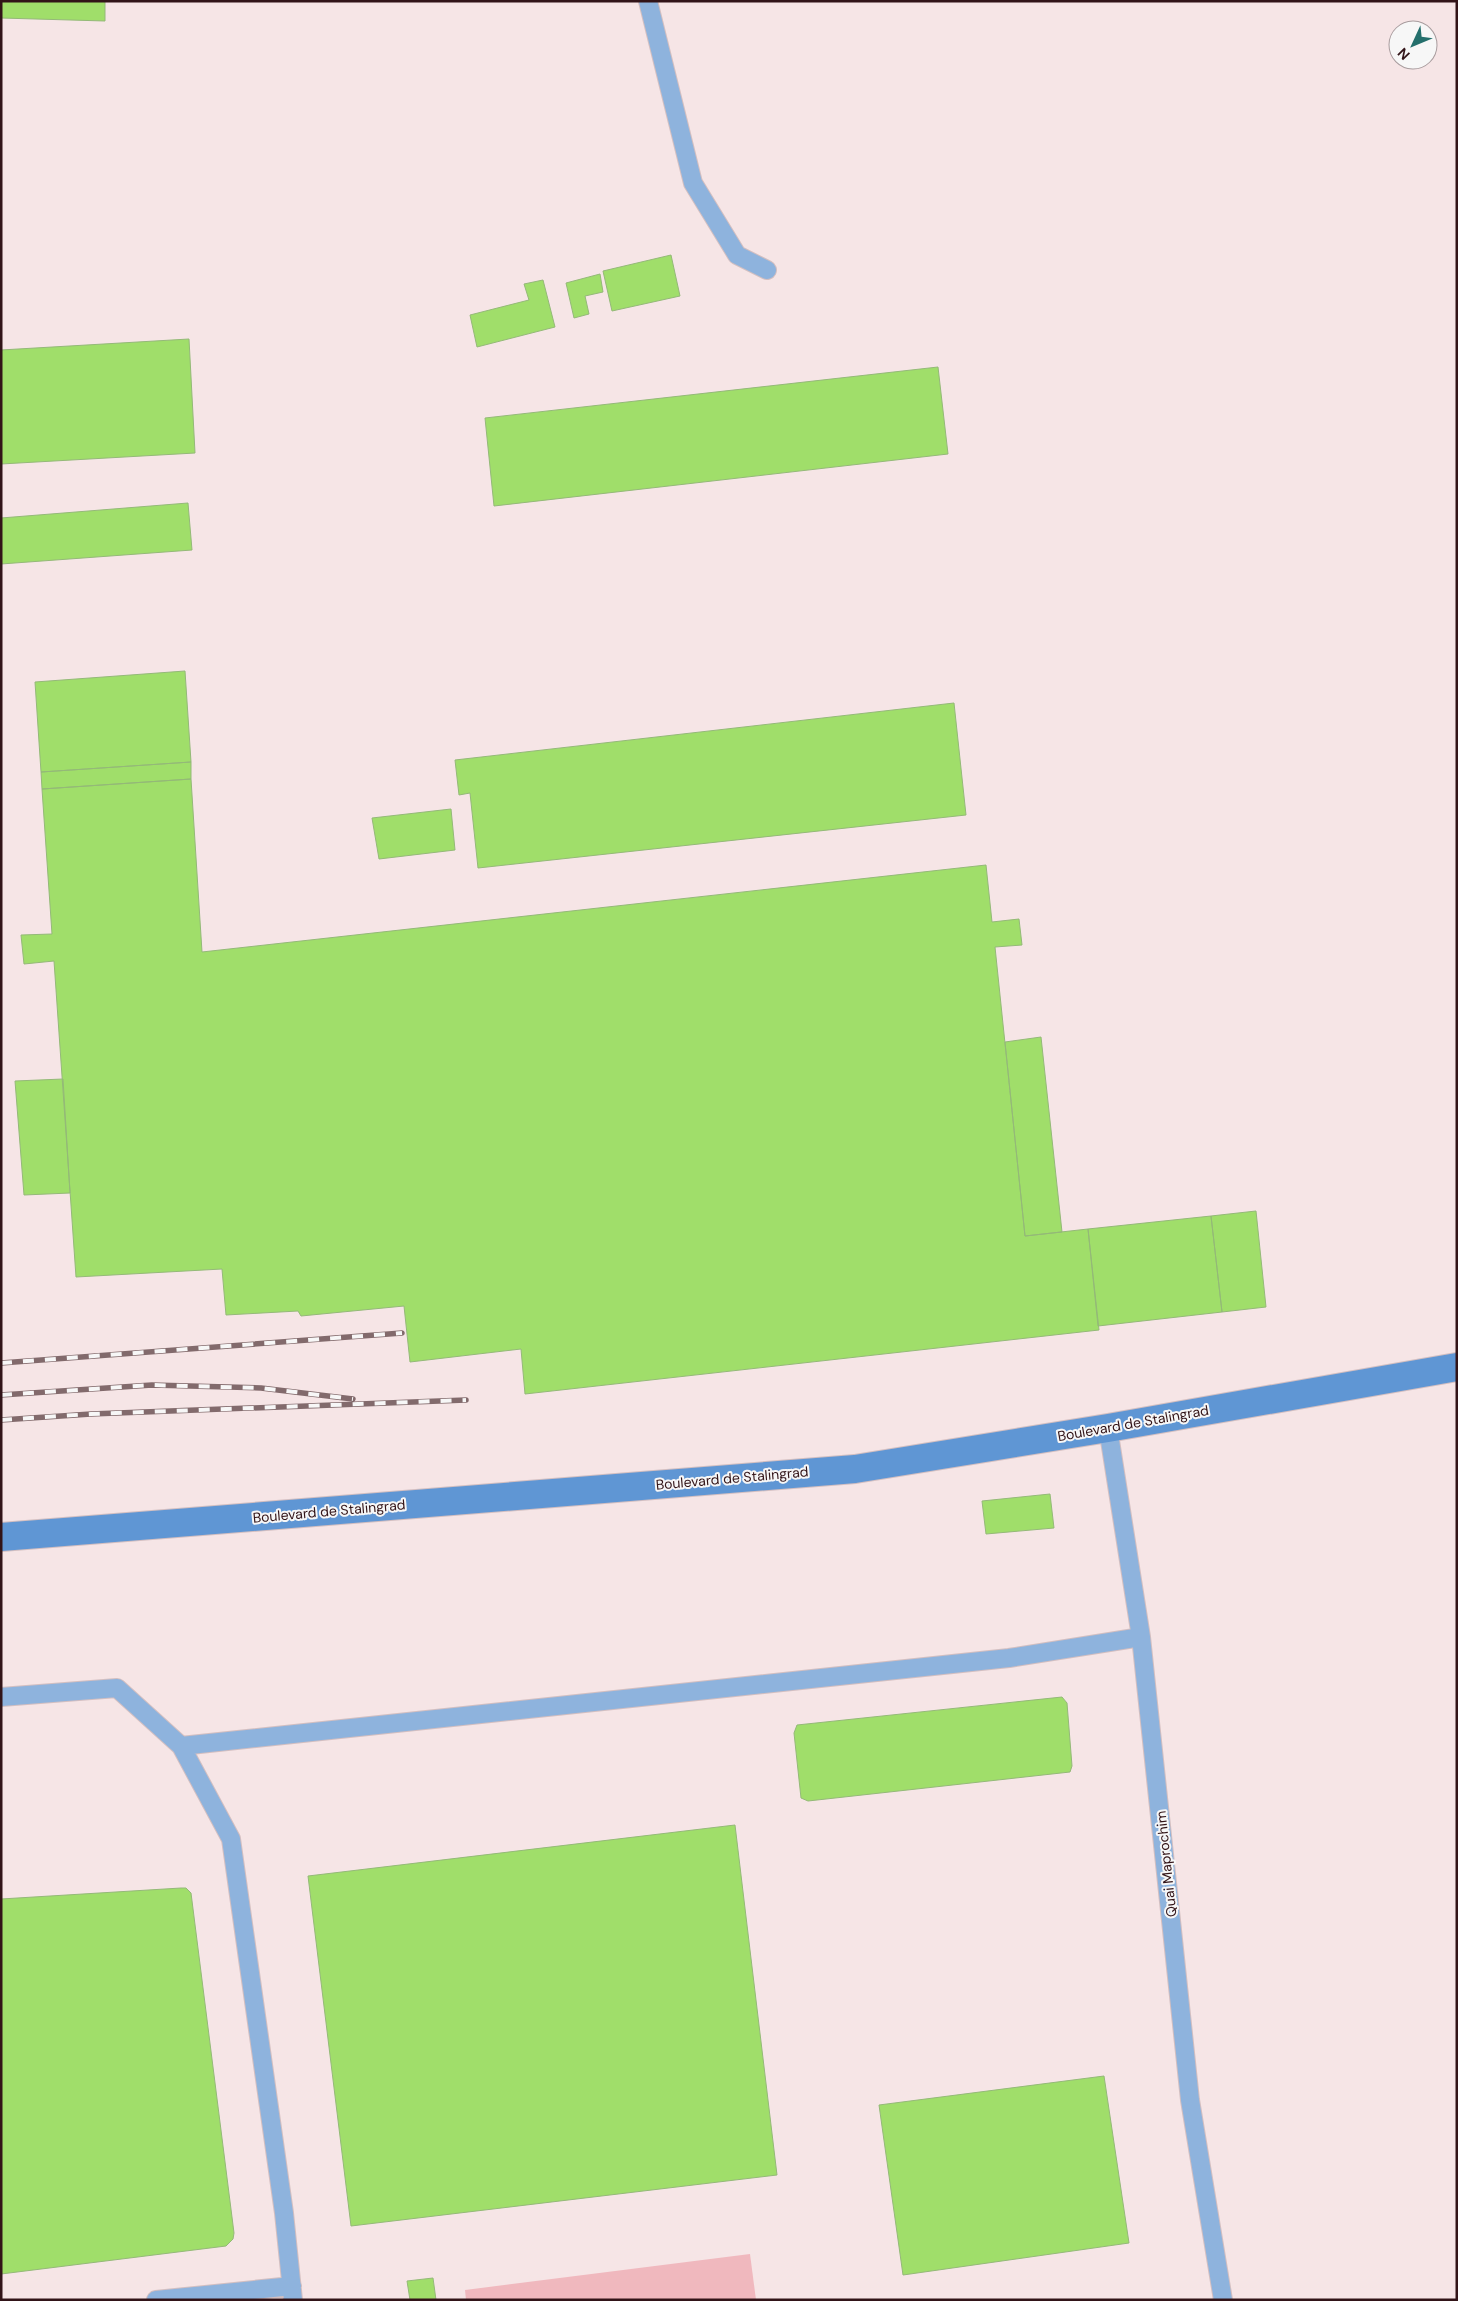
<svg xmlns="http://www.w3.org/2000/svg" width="1458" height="2301" viewBox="0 0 1458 2301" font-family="'DM Sans',sans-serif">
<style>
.water{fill:#f0b8be}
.building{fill:#a0de6a;stroke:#94b978}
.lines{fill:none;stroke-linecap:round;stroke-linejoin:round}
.service-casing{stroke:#d3bfc1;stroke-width:20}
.secondary-casing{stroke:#d3bfc1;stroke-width:30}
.service{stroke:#8eb3dd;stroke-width:18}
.secondary{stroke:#5f96d4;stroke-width:28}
.rail-casing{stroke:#826a6c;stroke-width:5.5}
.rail{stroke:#f7f7f7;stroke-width:4;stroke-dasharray:11;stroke-linecap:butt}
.labels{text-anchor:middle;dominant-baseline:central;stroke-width:4;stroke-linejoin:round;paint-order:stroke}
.street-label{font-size:14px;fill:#321418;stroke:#f7f7f7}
</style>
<rect width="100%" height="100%" fill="#f6e5e6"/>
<path class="water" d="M 750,2254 L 756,2300 L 466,2300 L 465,2290 Z"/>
<path class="building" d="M 1,1 L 105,1 L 105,21 L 1,18 Z
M 671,255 L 680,296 L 612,311 L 603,271 Z
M 600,274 L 603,292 L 585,296 L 589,314 L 574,318 L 566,283 Z
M 543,280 L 555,327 L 477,347 L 470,315 L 529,300 L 524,284 Z
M 189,339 L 195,453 L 1,464 L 1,350 Z
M 938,367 L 948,454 L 494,506 L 485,418 Z
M 188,503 L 192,550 L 1,564 L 1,518 Z
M 185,671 L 191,762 L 41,772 L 35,682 Z
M 954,703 L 966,815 L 478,868 L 470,793 L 459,795 L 455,760 Z
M 191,762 L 191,779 L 42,789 L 41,772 Z
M 191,779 L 202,952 L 986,865 L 992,922 L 1019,919 L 1022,945 L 995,947 L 1025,1236 L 1088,1229 L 1099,1330 L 525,1394 L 521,1349 L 410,1362 L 404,1306 L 301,1316 L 298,1311 L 226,1315 L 222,1269 L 76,1277 L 54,961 L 24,964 L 21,935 L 52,934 L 42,789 Z
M 451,809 L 455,850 L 379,859 L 372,818 Z
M 1041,1037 L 1062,1232 L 1025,1236 L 1005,1042 Z
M 63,1079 L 70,1193 L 24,1195 L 15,1081 Z
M 1256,1211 L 1266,1307 L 1222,1312 L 1211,1216 Z
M 1211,1216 L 1222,1312 L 1098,1326 L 1088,1229 Z
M 1050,1494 L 1054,1528 L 986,1534 L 982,1501 Z
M 1062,1697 L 1067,1703 L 1072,1766 L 1070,1772 L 808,1801 L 801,1798 L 794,1733 L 797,1725 Z
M 735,1825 L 777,2175 L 351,2226 L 308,1876 Z
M 181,1888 L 186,1888 L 191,1893 L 234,2233 L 233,2239 L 226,2246 L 1,2274 L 1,1899 Z
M 1104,2076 L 1129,2243 L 903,2275 L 879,2105 Z
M 433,2278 L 436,2300 L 410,2300 L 407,2281 Z"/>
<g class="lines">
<g class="service-casing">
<path id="service" d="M 648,1 L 693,183 L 737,255 L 767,270
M 1108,1428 L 1141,1637 L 1190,2100 L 1223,2300
M 1,1697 L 117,1688 L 181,1746 L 231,1839 L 284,2213 L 293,2300
M 181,1746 L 1009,1658 L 1141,1637
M 156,2300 L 292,2286"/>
</g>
<g class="secondary-casing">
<path id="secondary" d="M 1,1537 L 855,1469 L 1108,1428 L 1457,1367"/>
</g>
<use href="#service" class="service"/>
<use href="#secondary" class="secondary"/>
<g class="rail-casing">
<path id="rail" d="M 1,1363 L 402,1333
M 1,1395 L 152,1385 L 261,1388 L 353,1399
M 1,1420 L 91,1414 L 466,1400"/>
</g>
<use href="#rail" class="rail"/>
</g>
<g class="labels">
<g class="street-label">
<text transform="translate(1133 1423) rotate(-10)">Boulevard de Stalingrad</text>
<text transform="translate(732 1478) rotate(-5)">Boulevard de Stalingrad</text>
<text transform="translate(329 1511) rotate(-5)">Boulevard de Stalingrad</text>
<text transform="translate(1166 1864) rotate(-96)">Quai Maprochim</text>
</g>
</g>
<rect width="1458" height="2301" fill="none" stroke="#321418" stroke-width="5"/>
<g transform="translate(1413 45) rotate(226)"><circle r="24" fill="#f7f7f7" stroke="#a89c9e"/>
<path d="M0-4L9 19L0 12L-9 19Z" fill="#246f6c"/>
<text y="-8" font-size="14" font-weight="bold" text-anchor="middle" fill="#321418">N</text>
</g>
</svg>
